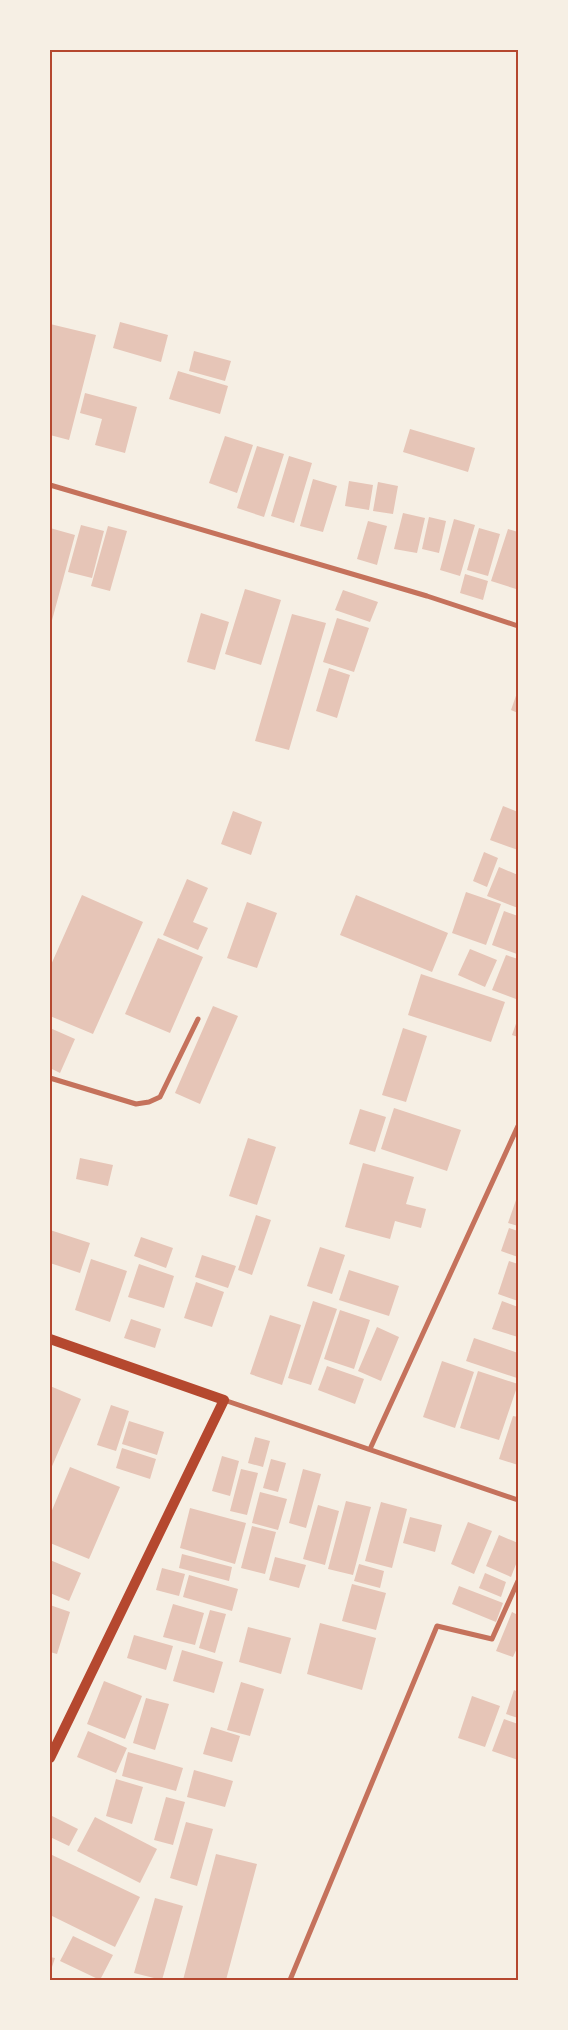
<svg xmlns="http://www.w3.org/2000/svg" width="568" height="2030" viewBox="0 0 568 2030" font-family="'Asap Condensed',sans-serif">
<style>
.building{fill:#e6c5b7}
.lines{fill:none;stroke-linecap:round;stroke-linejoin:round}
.minor{stroke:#c5725c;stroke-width:5}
.secondary{stroke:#b5482f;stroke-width:10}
.neatline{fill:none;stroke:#b5482f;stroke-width:2}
</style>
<rect width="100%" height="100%" fill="#f6efe4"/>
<path class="building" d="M 120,322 L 168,335 L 161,362 L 113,348 Z
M 50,324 L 96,335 L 69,440 L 50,435 Z
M 194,351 L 231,361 L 225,381 L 189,371 Z
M 178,371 L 228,386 L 220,414 L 169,399 Z
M 85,393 L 137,407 L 125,453 L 95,445 L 102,419 L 80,413 Z
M 410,429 L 475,448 L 468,472 L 403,452 Z
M 225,436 L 253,445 L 237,493 L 209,483 Z
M 257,446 L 284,454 L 264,517 L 237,508 Z
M 289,456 L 312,463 L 294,523 L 271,516 Z
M 313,479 L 337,486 L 323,532 L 300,526 Z
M 349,481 L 373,485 L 369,510 L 345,506 Z
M 378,482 L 398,486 L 393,514 L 373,511 Z
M 403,513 L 425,518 L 417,553 L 394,549 Z
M 429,517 L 446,521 L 439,553 L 422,549 Z
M 454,519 L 475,525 L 460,576 L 440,570 Z
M 368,521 L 387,526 L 377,565 L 357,559 Z
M 81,525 L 104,531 L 92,578 L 68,572 Z
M 108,526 L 127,531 L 110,591 L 91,586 Z
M 50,528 L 75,535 L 51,624 L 50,624 Z
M 479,528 L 500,534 L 488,576 L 467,570 Z
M 508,529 L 518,532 L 516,589 L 491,581 Z
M 465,574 L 488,581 L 483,600 L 460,593 Z
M 245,589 L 281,600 L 261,665 L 225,654 Z
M 343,590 L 378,602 L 370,622 L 335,610 Z
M 201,613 L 229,622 L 215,670 L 187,662 Z
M 292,614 L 326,623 L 289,750 L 255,741 Z
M 337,618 L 369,628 L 354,672 L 323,662 Z
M 329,668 L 350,675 L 337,718 L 316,711 Z
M 518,690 L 518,713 L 511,710 Z
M 503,806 L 518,812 L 518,850 L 490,840 Z
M 233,811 L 262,822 L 251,855 L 221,844 Z
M 484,852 L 498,858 L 487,887 L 473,881 Z
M 499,867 L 518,875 L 518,908 L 487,896 Z
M 187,879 L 208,888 L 193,922 L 208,928 L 198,950 L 163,935 Z
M 466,892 L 501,904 L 486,945 L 452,933 Z
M 82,895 L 143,922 L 93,1034 L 50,1016 L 50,967 Z
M 356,895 L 448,933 L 432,972 L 340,935 Z
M 247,902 L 277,913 L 257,968 L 227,958 Z
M 504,911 L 518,916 L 517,954 L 492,945 Z
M 158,938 L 203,957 L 170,1033 L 125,1014 Z
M 470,949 L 497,960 L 485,987 L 458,975 Z
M 506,955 L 518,959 L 516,999 L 492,990 Z
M 421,974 L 505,1002 L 491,1042 L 408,1015 Z
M 213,1006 L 238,1016 L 200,1104 L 175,1093 Z
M 518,1018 L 518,1037 L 512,1035 Z
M 50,1028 L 75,1039 L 60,1073 L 50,1068 Z
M 403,1028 L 427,1036 L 406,1102 L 382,1095 Z
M 394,1108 L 461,1130 L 447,1171 L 381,1149 Z
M 360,1109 L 386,1117 L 375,1152 L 349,1144 Z
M 248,1138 L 276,1147 L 257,1205 L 229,1196 Z
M 80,1158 L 113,1165 L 108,1186 L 76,1179 Z
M 363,1163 L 414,1177 L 406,1204 L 426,1209 L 421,1228 L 395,1221 L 390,1239 L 345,1227 Z
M 516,1200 L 518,1201 L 518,1226 L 508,1223 Z
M 256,1215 L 271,1220 L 252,1275 L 238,1270 Z
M 509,1228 L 518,1231 L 518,1257 L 501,1251 Z
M 50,1230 L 90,1243 L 80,1273 L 50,1263 Z
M 141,1237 L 173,1248 L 166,1268 L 134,1256 Z
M 320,1247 L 345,1255 L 332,1294 L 307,1286 Z
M 202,1255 L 236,1266 L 228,1288 L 195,1277 Z
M 91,1259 L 127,1271 L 110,1322 L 75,1310 Z
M 509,1261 L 518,1264 L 518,1301 L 498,1294 Z
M 139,1264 L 174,1276 L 164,1308 L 128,1297 Z
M 349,1270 L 399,1286 L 389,1316 L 339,1300 Z
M 196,1282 L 224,1292 L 212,1327 L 184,1318 Z
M 313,1301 L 337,1309 L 311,1385 L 288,1378 Z
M 502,1301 L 518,1307 L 518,1337 L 492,1329 Z
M 340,1310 L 370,1320 L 354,1369 L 324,1359 Z
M 270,1315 L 301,1325 L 282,1385 L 250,1374 Z
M 131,1319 L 161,1329 L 155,1348 L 124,1338 Z
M 377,1327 L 399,1337 L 381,1381 L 358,1371 Z
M 474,1338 L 518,1353 L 517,1378 L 466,1361 Z
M 442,1361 L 474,1372 L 455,1428 L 423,1417 Z
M 327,1366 L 364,1379 L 355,1404 L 318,1390 Z
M 478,1371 L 518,1384 L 499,1440 L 460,1428 Z
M 50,1386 L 81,1399 L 50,1471 Z
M 111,1405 L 129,1411 L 116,1451 L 97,1445 Z
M 513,1416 L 518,1417 L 518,1465 L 499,1459 Z
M 129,1421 L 164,1432 L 157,1455 L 122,1444 Z
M 255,1437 L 270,1441 L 263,1467 L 248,1463 Z
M 122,1448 L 156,1459 L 150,1479 L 116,1468 Z
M 222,1456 L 239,1461 L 230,1496 L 212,1491 Z
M 271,1459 L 286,1463 L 278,1492 L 263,1488 Z
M 70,1467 L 120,1487 L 89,1559 L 50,1543 L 50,1515 Z
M 241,1469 L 258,1473 L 247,1515 L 230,1511 Z
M 303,1469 L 321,1474 L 306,1528 L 289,1523 Z
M 260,1492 L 287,1499 L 278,1530 L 252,1523 Z
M 346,1501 L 371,1507 L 353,1575 L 328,1569 Z
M 381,1502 L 407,1509 L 392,1568 L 365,1561 Z
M 318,1505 L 339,1511 L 325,1565 L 303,1559 Z
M 190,1508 L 246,1523 L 235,1564 L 180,1548 Z
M 410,1517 L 442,1525 L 435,1552 L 403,1543 Z
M 468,1522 L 492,1531 L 474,1574 L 451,1564 Z
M 252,1526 L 276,1532 L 265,1574 L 241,1568 Z
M 499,1535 L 518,1543 L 518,1559 L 511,1577 L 486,1566 Z
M 182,1554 L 232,1567 L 229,1581 L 179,1568 Z
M 275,1557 L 306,1565 L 299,1588 L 269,1580 Z
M 50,1560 L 81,1573 L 69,1601 L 50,1593 Z
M 359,1564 L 384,1571 L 380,1588 L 354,1581 Z
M 162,1568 L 185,1574 L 179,1596 L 156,1590 Z
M 485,1573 L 506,1582 L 501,1597 L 479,1588 Z
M 189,1575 L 238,1589 L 232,1611 L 183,1597 Z
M 352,1584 L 386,1593 L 376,1630 L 342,1621 Z
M 459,1586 L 503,1603 L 496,1622 L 452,1604 Z
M 173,1604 L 204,1613 L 195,1645 L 163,1637 Z
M 50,1605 L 70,1612 L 57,1654 L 50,1652 Z
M 210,1610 L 226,1614 L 215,1653 L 199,1648 Z
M 512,1612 L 518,1615 L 518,1646 L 513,1657 L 496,1651 Z
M 320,1623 L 376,1638 L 362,1690 L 307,1674 Z
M 248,1627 L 291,1638 L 281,1674 L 239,1662 Z
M 134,1635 L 173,1646 L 166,1670 L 127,1658 Z
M 182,1650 L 223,1662 L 214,1693 L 173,1681 Z
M 104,1681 L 142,1696 L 125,1739 L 87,1724 Z
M 241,1682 L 264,1689 L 250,1736 L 227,1730 Z
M 514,1690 L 518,1692 L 518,1718 L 506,1714 Z
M 472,1696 L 500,1706 L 485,1747 L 458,1738 Z
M 146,1698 L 169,1704 L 155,1750 L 133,1743 Z
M 504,1719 L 518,1724 L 518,1760 L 492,1751 Z
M 211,1727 L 240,1736 L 232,1762 L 203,1754 Z
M 88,1731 L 127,1748 L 116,1773 L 77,1757 Z
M 128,1752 L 183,1768 L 176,1791 L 122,1776 Z
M 194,1770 L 233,1781 L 225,1807 L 187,1797 Z
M 116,1779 L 143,1787 L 132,1824 L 106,1816 Z
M 166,1797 L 185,1802 L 173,1845 L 154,1840 Z
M 50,1815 L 78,1829 L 69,1846 L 50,1837 Z
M 95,1817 L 157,1849 L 140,1883 L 77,1851 Z
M 186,1822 L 213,1829 L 197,1886 L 170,1878 Z
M 50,1854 L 140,1897 L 115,1947 L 50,1915 Z
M 216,1854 L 257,1864 L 226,1980 L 183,1980 Z
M 155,1898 L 183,1906 L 162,1980 L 134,1973 Z
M 73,1936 L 113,1955 L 100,1980 L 60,1961 Z
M 50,1957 L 55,1958 L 50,1973 Z"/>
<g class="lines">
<path class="minor" d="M 50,485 L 427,596 L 518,626
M 50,1078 L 136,1104 L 149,1102 L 160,1097 L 198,1019
M 224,1400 L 518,1500
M 370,1449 L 518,1126
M 290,1980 L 437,1626 L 492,1639 L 518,1581"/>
<path class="secondary" d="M 50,1339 L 224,1400 L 50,1758"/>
</g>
<rect width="568" height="2030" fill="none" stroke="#f6efe4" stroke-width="102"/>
<rect x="51" y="51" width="466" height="1928" class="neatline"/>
</svg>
